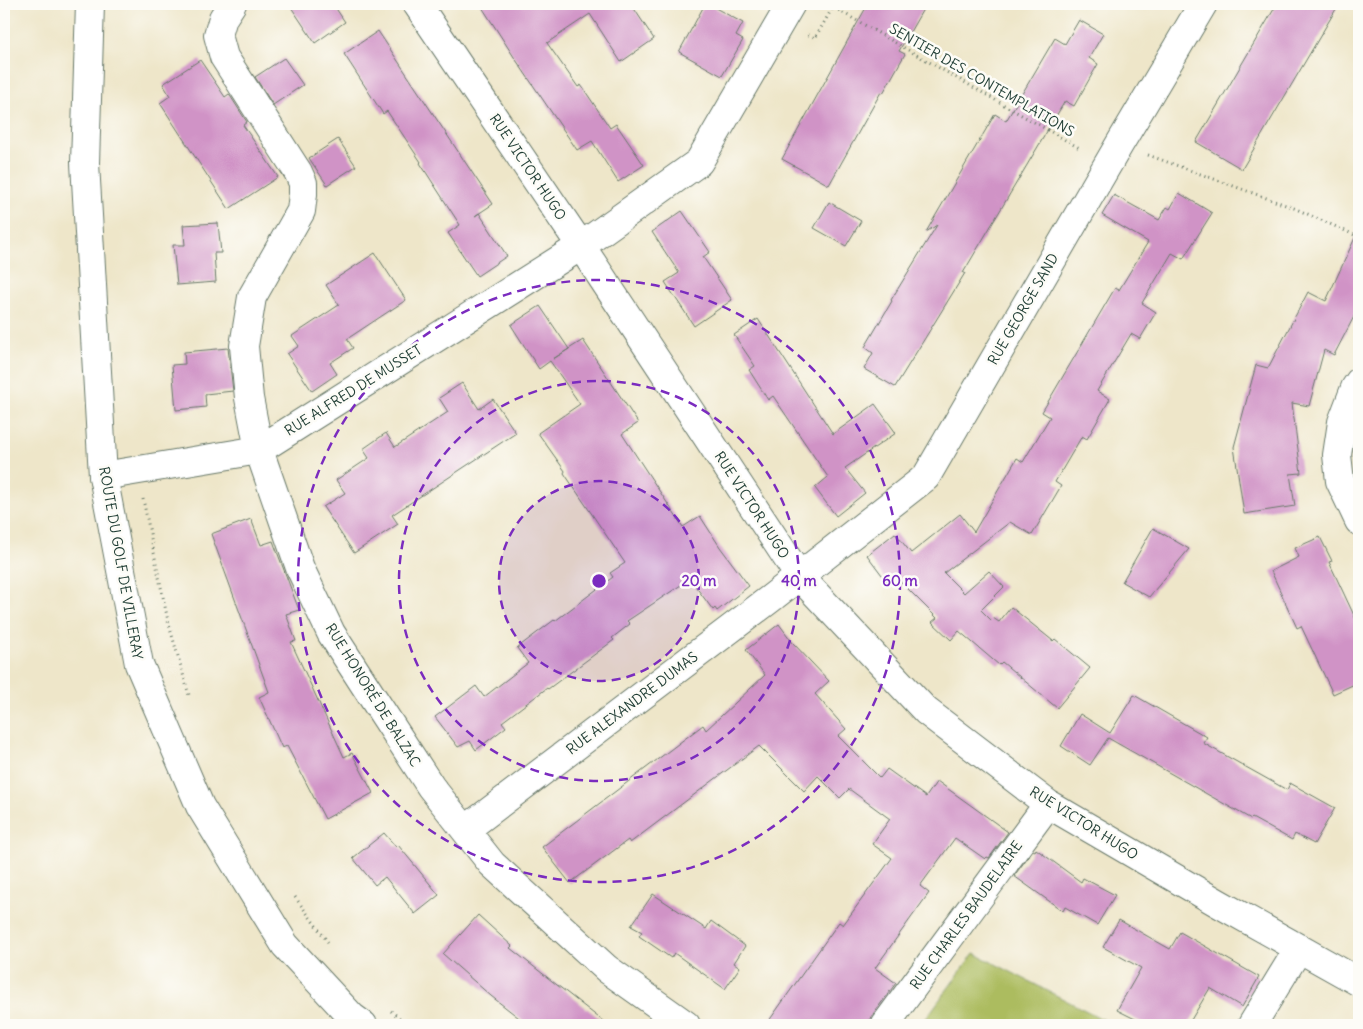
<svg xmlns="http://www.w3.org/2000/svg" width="1363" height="1029" viewBox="0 0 1363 1029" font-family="Delius,sans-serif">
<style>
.green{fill:#acbc5f;stroke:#667c4a}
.building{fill:#d093c6}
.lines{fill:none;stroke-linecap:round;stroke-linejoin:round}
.minor-casing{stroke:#677868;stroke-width:30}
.tertiary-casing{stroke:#677868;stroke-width:30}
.path{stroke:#677868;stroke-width:3;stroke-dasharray:1 4;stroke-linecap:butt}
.minor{stroke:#fff;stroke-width:28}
.tertiary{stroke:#fff;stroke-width:28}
.ring{fill:none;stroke:#7b2cbf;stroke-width:2.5;stroke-dasharray:9 6}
.labels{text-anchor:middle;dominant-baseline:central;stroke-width:5;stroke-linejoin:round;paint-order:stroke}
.street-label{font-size:14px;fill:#1f3d34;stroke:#fdfcf7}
.centre{fill:#7b2cbf;stroke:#fdfcf7;stroke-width:2.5}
.ring-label{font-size:15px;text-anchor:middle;font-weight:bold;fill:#7b2cbf;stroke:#fdfcf7;stroke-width:5;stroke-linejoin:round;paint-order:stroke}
</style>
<rect width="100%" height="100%" fill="#fdfcf7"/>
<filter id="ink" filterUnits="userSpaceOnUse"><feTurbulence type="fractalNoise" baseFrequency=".02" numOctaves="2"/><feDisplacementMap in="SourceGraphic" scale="10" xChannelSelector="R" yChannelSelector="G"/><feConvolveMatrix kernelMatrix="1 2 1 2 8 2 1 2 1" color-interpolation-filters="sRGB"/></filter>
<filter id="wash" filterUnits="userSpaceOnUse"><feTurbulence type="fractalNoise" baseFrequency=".0096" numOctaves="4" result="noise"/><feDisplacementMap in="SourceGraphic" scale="20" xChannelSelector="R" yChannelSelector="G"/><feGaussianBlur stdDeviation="1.12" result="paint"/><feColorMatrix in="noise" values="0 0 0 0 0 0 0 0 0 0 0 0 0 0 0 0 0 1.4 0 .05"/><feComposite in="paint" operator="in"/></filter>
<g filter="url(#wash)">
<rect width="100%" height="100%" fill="#eee6c9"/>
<path class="green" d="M 974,953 L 1114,1025 L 921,1025 Z"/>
<g id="blocks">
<path class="building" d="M 289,4 L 333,4 L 345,22 L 315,43 Z
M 480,4 L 631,4 L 654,39 L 621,62 L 590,14 L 547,43 L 578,87 L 581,85 L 610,128 L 616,124 L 644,165 L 618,182 L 592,141 L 577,150 L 514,57 Z
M 705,4 L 708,4 L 743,23 L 736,36 L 743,40 L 722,76 L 679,52 Z
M 868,4 L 926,4 L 899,51 L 905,54 L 883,93 L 881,92 L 829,185 L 782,159 Z
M 1277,4 L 1339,4 L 1242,169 L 1196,142 Z
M 1079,20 L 1103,34 L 1089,58 L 1098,64 L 1074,106 L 1065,101 L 963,273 L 965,273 L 895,387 L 864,369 L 873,353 L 865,347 L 892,301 L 891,300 L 937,225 L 926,232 L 995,114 L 1006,121 L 1055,38 L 1065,44 Z
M 378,31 L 493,204 L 475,216 L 479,213 L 507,256 L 477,276 L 448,233 L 460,225 L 420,163 L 421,162 L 387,111 L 383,114 L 344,54 Z
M 284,58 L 303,85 L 273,105 L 255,77 Z
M 200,60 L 225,97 L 229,94 L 247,122 L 243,125 L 278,177 L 229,209 L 160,103 L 170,96 L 163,84 Z
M 338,139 L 356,166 L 327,185 L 309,158 Z
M 1179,193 L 1212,213 L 1183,259 L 1172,253 L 1142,303 L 1156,312 L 1140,339 L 1131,334 L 1097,391 L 1110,399 L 1087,439 L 1082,436 L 1055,482 L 1061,486 L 1032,535 L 1010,522 L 944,573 L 964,593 L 989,571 L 1004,587 L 981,610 L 991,620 L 993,618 L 999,622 L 1011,607 L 1053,641 L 1055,639 L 1090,668 L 1057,708 L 1002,662 L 999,665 L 959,631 L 951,640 L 932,622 L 937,618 L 896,577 L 888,583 L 867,555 L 895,533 L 911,553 L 960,514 L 974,532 L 1017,458 L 1023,462 L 1050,417 L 1042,412 L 1115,288 L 1119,290 L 1148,242 L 1102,215 L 1114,195 L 1159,220 L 1167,207 L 1170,209 Z
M 829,202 L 861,221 L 846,246 L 814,228 Z
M 682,211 L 710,252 L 703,257 L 732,300 L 694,326 L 665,282 L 679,273 L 652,232 Z
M 218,223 L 221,253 L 214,253 L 216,282 L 177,285 L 173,245 L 185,245 L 183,225 Z
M 1359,229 L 1359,307 L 1334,355 L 1324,350 L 1309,406 L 1292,403 L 1301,473 L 1290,474 L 1295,506 L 1244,514 L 1234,447 L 1256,365 L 1268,368 L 1308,292 L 1326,301 Z
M 375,253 L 406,300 L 347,339 L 353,348 L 330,363 L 337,374 L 312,391 L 287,354 L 299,346 L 292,336 L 339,305 L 326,285 Z
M 540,306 L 569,349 L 553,359 L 583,340 L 638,423 L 622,434 L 683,527 L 700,516 L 720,547 L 749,586 L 717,611 L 715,608 L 713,610 L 690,579 L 627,621 L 630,624 L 612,638 L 614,640 L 548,689 L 547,688 L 502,722 L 506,727 L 476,750 L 470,741 L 458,747 L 435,717 L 476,686 L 484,697 L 528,663 L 517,648 L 554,620 L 555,621 L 613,577 L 610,573 L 625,563 L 564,473 L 565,471 L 538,433 L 580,404 L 550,361 L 539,369 L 511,325 Z
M 758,319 L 833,434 L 875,404 L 896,433 L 845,468 L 865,493 L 836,516 L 815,488 L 828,477 L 773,396 L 768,400 L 749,370 L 755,366 L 734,335 Z
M 228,348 L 233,391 L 205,394 L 206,407 L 176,410 L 172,365 L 185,364 L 184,352 Z
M 462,383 L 479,409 L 493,399 L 516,433 L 392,515 L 398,524 L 354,553 L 323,507 L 345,493 L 336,480 L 369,458 L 363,449 L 386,433 L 395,447 L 448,412 L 439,398 Z
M 251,519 L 261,545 L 273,541 L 299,610 L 286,614 L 296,641 L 291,642 L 344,757 L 352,753 L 373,793 L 325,819 L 287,746 L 282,748 L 259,697 L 269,692 L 211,534 Z
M 1153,528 L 1189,549 L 1149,597 L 1122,582 Z
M 1320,537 L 1332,561 L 1329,562 L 1359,626 L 1359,682 L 1333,694 L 1301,626 L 1297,628 L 1271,571 L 1299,557 L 1295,548 Z
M 779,624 L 793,643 L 829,681 L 815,694 L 846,729 L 838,736 L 880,778 L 887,769 L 926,797 L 937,781 L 1008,832 L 989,858 L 987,857 L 985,859 L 955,838 L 920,886 L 929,893 L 875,968 L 896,983 L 865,1025 L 766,1025 L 839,922 L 843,925 L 892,858 L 872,844 L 890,819 L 849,789 L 840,798 L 818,776 L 804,791 L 759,746 L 630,843 L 628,840 L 570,883 L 542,847 L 703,725 L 706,730 L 765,675 L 746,650 Z
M 1134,695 L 1207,737 L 1203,743 L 1287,790 L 1290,783 L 1335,808 L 1314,844 L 1295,834 L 1292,840 L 1252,818 L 1251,819 L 1108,738 L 1090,765 L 1061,746 L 1080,714 L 1110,733 Z
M 384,833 L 396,847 L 398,845 L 439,895 L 415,914 L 385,877 L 375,885 L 353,858 Z
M 1036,849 L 1081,882 L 1083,878 L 1115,895 L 1097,925 L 1065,907 L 1063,911 L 1014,876 L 1033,850 L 1035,851 Z
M 653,894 L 706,929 L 711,921 L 745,946 L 734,963 L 740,967 L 725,989 L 674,953 L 671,958 L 639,936 L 642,932 L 631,926 Z
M 478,915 L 512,946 L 510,948 L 608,1025 L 528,1025 L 491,996 L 443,954 Z
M 1119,920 L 1170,949 L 1180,932 L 1259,977 L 1242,1007 L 1210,988 L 1188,1025 L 1147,1025 L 1117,1010 L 1141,968 L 1103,947 Z"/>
</g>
</g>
<g filter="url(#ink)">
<use href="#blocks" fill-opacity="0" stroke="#677868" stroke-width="1"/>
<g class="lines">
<g class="minor-casing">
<path id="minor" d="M 232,4 L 223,18 L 218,35 L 224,57 L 298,172 L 303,183 L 303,194 L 301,211 L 252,297 L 244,346 L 249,398 L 259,450 L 300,568 L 331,633 L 373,698 L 431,787 L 492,864 L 607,969 L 686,1025
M 417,4 L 581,246 L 799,576 L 926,711 L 1048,804 L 1218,903 L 1359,982
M 1359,382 L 1355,388 L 1342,422 L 1337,455 L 1340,481 L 1359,521
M 103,476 L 259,450 L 581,246 L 699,162 L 791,4
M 465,830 L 770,599 L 926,477 L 1119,145 L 1203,4
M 885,1025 L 1048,804
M 1252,1025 L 1299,948"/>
</g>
<g class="tertiary-casing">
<path id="tertiary" d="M 90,4 L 85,163 L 103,476 L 139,664 L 200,806 L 285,945 L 352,1017 L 363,1025"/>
</g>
<path class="path" d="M 808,35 L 815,38 L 833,7 L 1081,149
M 1148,155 L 1294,208 L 1359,237
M 143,499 L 168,621 L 189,695
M 295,897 L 328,942
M 391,1011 L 408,1025"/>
<use href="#minor" class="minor"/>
<use href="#tertiary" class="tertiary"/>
</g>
</g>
<circle cx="599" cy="581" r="100" fill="#7b2cbf" fill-opacity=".12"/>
<g class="ring">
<circle cx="599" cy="581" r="100"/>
<circle cx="599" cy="581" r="200"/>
<circle cx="599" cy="581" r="301"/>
</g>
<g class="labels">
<g class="street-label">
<text transform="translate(982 80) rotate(30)">SENTIER DES CONTEMPLATIONS</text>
<text transform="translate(528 167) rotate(56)">RUE VICTOR HUGO</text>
<text transform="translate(1023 309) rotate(-60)">RUE GEORGE SAND</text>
<text transform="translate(353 390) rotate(-32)">RUE ALFRED DE MUSSET</text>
<text transform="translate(752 505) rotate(57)">RUE VICTOR HUGO</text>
<text transform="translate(121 563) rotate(80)">ROUTE DU GOLF DE VILLERAY</text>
<text transform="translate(373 695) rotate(58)">RUE HONORÉ DE BALZAC</text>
<text transform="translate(632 703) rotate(-37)">RUE ALEXANDRE DUMAS</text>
<text transform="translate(1084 823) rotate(32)">RUE VICTOR HUGO</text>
<text transform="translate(966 915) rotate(-54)">RUE CHARLES BAUDELAIRE</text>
</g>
</g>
<circle cx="599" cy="581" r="8" class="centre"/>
<g class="ring-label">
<text x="699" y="586">20 m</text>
<text x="799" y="586">40 m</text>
<text x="900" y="586">60 m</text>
</g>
<rect width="1363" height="1029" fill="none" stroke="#fdfcf7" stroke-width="20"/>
</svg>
